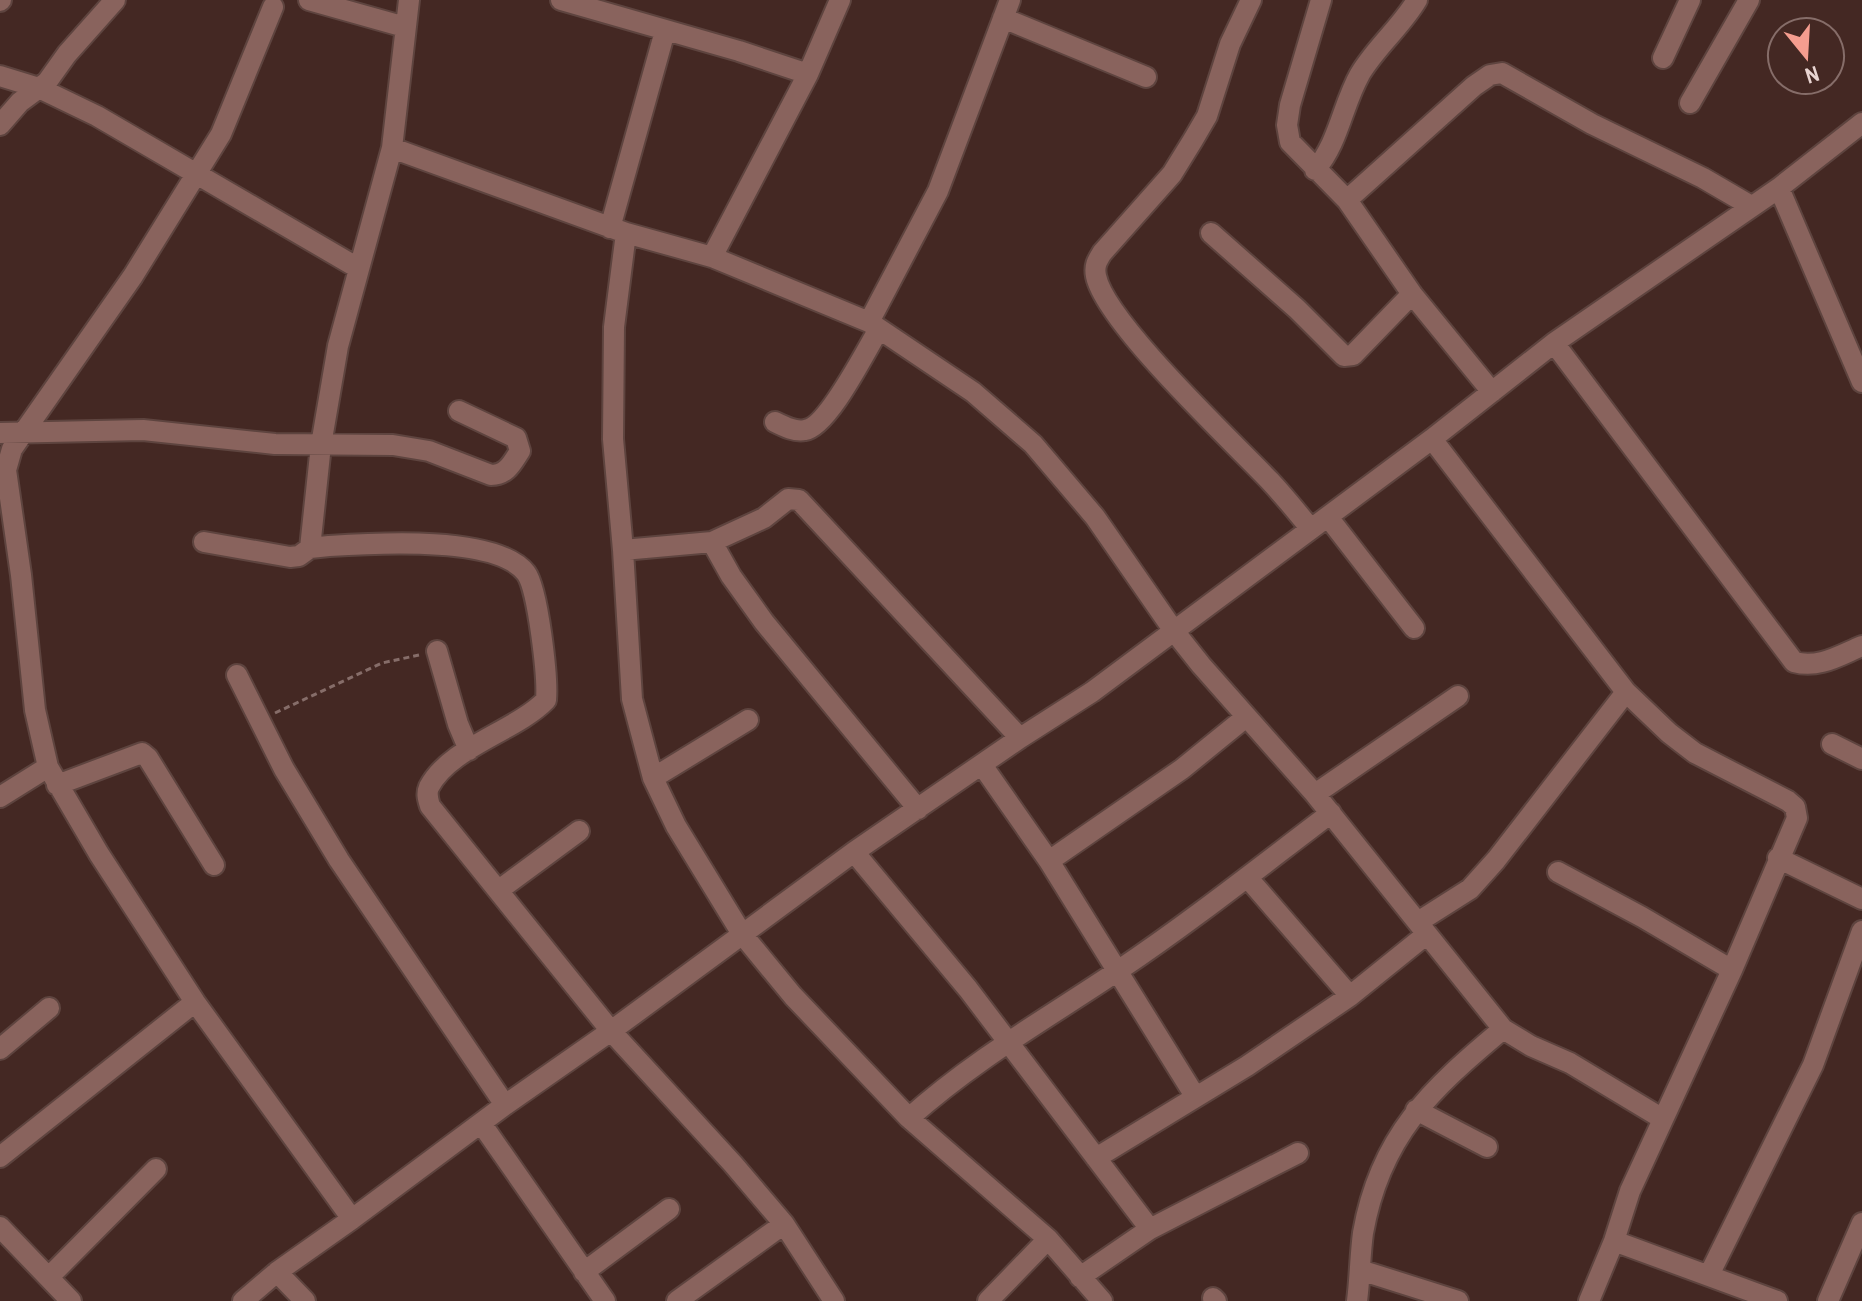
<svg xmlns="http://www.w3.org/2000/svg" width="1862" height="1301" viewBox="0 0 1862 1301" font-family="'Archivo Narrow',sans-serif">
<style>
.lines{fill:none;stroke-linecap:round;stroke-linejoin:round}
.minor-casing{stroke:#5e443f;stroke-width:24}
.path{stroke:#866d69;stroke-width:3;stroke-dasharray:6 4;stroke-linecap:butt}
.minor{stroke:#89635d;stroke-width:20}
</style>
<rect width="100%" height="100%" fill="#442823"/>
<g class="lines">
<g class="minor-casing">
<path id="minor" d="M 309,0 L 405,27
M 561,0 L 739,51 L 808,74
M 1251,0 L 1230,44 L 1207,116 L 1193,140 L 1172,174 L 1102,253 C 1097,261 1094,266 1096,276 C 1105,322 1233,442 1270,481 C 1284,496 1297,512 1310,528
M 1321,0 L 1290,105 L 1287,125 L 1290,142 L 1347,200 L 1412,294 L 1492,392
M 0,1 L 1,0
M 273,7 L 221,134 L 133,276 L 12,449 L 6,470 L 21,575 L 35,710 L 48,767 L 99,854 L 195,1002 L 352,1219
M 1003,18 L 1146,77
M 1663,58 L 1690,0
M 0,76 L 39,88 L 97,116 L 358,268
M 1690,103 L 1749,0
M 0,125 L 20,102 L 47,82 L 67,54 L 115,0
M 392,148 L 626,233 L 712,257 L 869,322 L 973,392 L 1033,444 L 1095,517 L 1174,631 L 1201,665 L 1315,794 L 1503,1029
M 1315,170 C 1339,142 1342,106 1360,74 C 1376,47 1401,27 1417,0
M 1779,188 L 1862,382
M 1347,200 L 1474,86 L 1490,75 L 1502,73 L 1592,124 L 1703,178 L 1751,206
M 610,228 L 665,31
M 626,233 L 614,327 L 613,439 L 623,550 L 632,699 L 653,778 L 676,826 L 742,934 L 793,996 L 909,1118 L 1048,1239 L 1102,1301
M 1211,233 L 1297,309 L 1344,356 L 1353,355 L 1412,294
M 712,257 L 808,74 L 840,0
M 869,322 L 938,191 L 1010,0
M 1554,343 L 1794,662 C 1819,669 1840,655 1862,646
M 775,422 C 785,427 795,432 805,430 C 828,427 866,350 879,329
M 0,433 L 143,430 L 275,444 L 393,445 L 429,451 L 491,475 C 507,475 512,463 520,451 L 516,438 L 459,411
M 1432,439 L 1626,692 L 1669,733 L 1695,753 L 1788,801 L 1795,807 L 1797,818 L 1732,970 L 1630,1191 L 1614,1241 L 1589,1301
M 1328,517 L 1414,628
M 204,542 L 290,557 L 299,556 L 310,548 L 329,546 C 375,543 497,535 526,573 C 538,589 548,678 546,700 C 516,731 450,747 429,787 C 426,794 428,799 430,806 L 611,1031 L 733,1164 L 784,1224 L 834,1301
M 310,548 L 321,445 L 338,346 L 392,148 L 409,0
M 623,550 L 712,542
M 437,651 L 458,724 L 469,750
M 237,675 L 284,769 L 339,860 L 505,1105
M 1832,744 L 1862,759
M 982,765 L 1049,861 L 1195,1096
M 653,778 L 748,720
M 57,785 L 142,753 L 148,758 L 214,865
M 1315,794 L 1458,696
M 0,797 L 48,767
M 918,809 L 764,622 L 731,576 L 712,542 L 764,518 L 788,499 L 799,500 L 1020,738
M 854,852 L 968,989 L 1150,1229
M 1778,858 L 1862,899
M 1049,861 L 1182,769 L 1246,717
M 1558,872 L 1642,917 L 1732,970
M 1247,877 L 1350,996
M 499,890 L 579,831
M 1418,922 L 1470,889 L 1496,860 L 1626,692
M 0,1049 L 49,1008
M 1416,1110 L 1487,1147
M 909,1118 C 975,1059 1046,1019 1119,970 C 1192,921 1261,866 1331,813
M 481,1123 L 605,1301
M 0,1157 L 195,1002
M 1096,1158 L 1247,1066 L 1350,996 L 1427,934
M 0,1227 L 71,1301
M 1614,1241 L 1777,1301
M 1360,1270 L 1458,1301
M 277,1272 L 305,1301
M 584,1272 L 669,1209
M 1709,1275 L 1813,1065 L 1862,931
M 49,1277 L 156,1169
M 1080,1277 L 1150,1229 L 1298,1153
M 1213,1298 L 1216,1301
M 243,1301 L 277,1272 L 352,1219 L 505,1105 L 611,1031 L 854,852 L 1020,738 L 1092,692 L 1432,439 L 1554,343 L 1779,188 L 1862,123
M 677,1301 L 784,1224
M 988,1301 L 1048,1239
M 1357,1301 C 1360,1279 1360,1255 1363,1233 C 1380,1136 1431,1089 1503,1029 L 1531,1046 L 1570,1063 L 1663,1119
M 1828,1301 L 1862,1223"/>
</g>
<path class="path" d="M 275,713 L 382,663 L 419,655"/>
<use href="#minor" class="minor"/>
</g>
<g transform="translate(1806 56) rotate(162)"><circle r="38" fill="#442823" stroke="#866d69" stroke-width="2"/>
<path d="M0-6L14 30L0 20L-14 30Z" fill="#f59d8f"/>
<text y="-12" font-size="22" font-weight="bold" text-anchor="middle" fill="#e9d5d2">N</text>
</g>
</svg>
